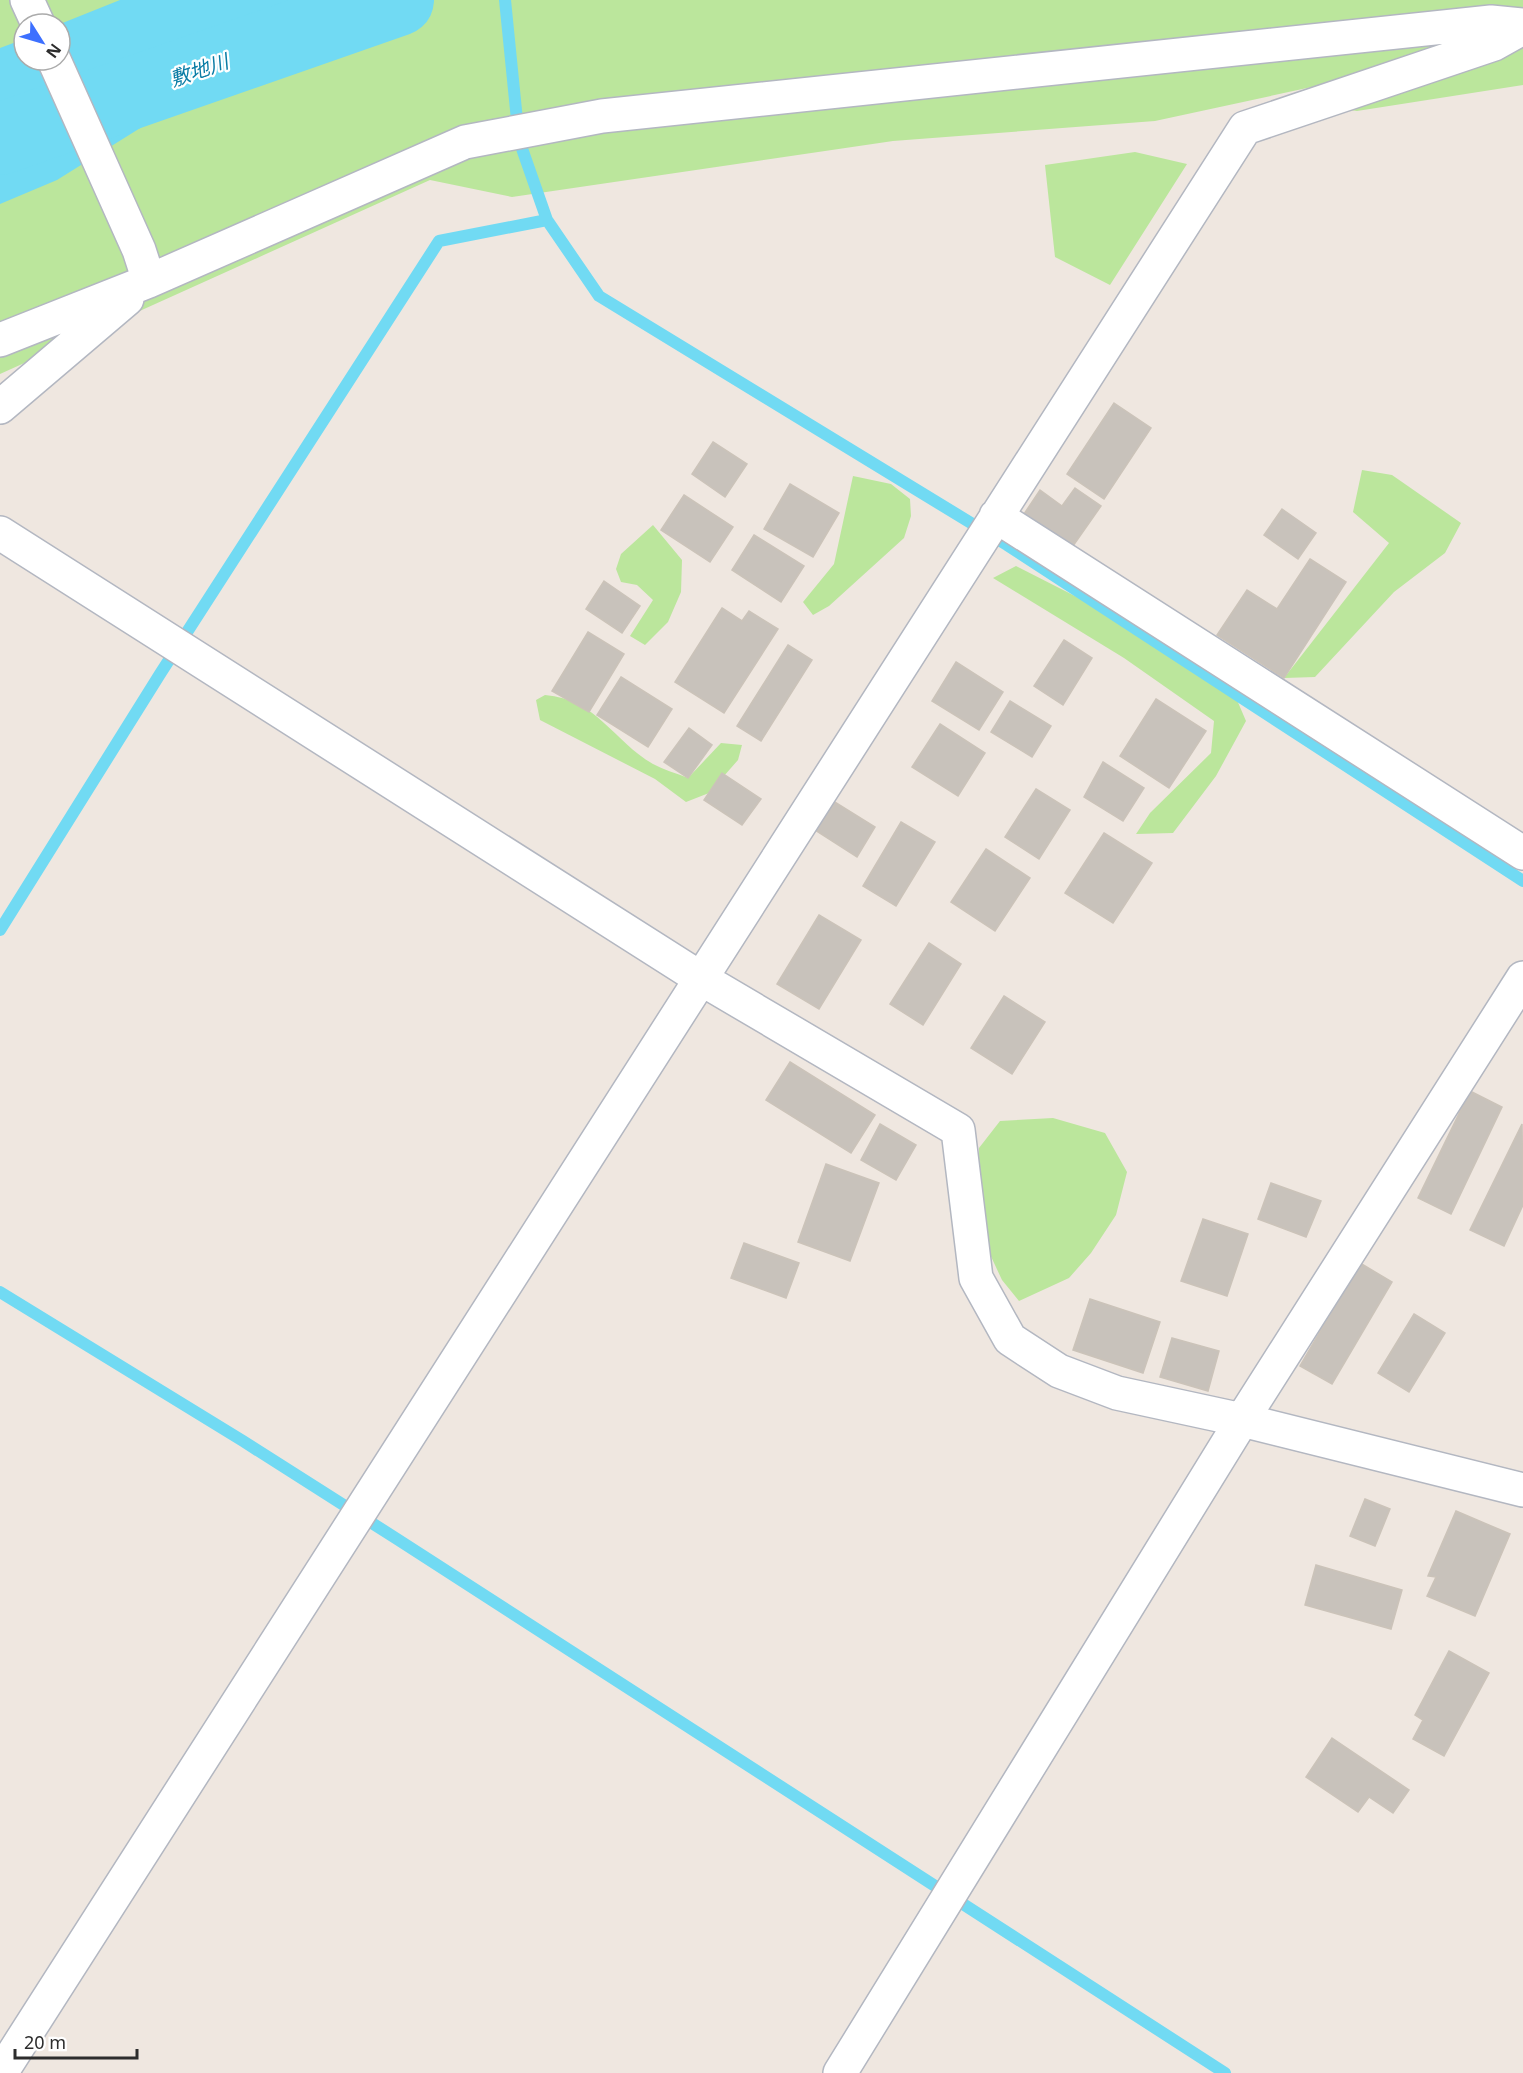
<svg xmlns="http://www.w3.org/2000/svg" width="1523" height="2073" viewBox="0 0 1523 2073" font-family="'Noto Sans','Noto Sans JP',sans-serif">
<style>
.green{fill:#bbe69c;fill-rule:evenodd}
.water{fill:#71daf3}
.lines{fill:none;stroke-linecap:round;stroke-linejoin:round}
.stream{stroke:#71daf3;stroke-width:12}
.river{stroke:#71daf3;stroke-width:72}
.building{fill:#c8c2bb;stroke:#cbc3b9;stroke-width:1.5}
.minor-casing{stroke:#b3b7c1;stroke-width:36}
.minor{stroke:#fff;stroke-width:33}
.labels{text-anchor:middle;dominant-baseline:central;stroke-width:4.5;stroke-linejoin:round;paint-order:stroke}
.water-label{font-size:20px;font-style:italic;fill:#0a7ca5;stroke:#fff}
</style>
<rect width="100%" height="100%" fill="#efe7e0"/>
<path class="green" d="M 0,0 L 1523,0 L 1523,25 L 1469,53 L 1155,121 L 893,141 L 512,197 L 430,180 L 0,374 ZM 24,24 L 60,24 L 60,60 L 24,60 Z
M 1523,45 L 1523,85 L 1357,111 L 1314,105 Z
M 1135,152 L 1187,164 L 1110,285 L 1055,257 L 1045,165 Z
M 1362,470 L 1392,475 L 1461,523 L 1445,553 L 1394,592 L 1315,677 L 1284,678 L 1389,543 L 1353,512 Z
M 853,476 L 891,484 L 910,499 L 911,516 L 904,538 L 829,606 L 813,615 L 803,602 L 834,564 Z
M 653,525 L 682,560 L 681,592 L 668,622 L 645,645 L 630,636 L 653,600 L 637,585 L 621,582 L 616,569 L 621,554 Z
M 1016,566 L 1124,621 L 1234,693 L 1246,721 L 1216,776 L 1173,833 L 1136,834 L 1150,813 L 1211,753 L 1214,721 L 1124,658 L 993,578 Z
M 545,695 C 597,699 613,741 653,764 C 664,770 676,773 688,778 L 721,743 L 742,745 L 738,760 L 709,793 L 686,802 L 655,779 L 540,720 L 536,700 Z
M 1053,1118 L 1105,1133 L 1127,1172 L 1116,1215 L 1091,1253 L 1069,1278 L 1019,1301 L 1002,1280 L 980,1233 L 979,1148 L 1000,1121 Z"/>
<path class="water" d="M 120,0 L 398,0 L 278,42 L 57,180 L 0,204 L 0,48 L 24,39 L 24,60 L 60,60 L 60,24 Z"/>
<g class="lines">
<path class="stream" d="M 505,0 L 519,140 L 547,220 L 599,296 L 1007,545 L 1523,881
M 0,930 L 160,674 L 439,241 L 547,220
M 0,1292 L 243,1441 L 397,1539 L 1225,2073"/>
<path class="river" d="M 0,139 L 398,0"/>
</g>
<path class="building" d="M 1114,403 L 1151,428 L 1104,499 L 1067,474 Z
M 713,442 L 747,464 L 725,497 L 692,474 Z
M 790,484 L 839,513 L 813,557 L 764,529 Z
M 1075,488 L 1101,506 L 1073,546 L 1024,514 L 1040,490 L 1062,506 Z
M 684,495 L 733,527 L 710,562 L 661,530 Z
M 1282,509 L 1316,533 L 1298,559 L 1264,535 Z
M 754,535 L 804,566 L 781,602 L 732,570 Z
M 1310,559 L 1346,582 L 1284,678 L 1217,635 L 1247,590 L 1277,609 Z
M 604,581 L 640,606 L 622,633 L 586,609 Z
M 722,608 L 742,621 L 749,611 L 778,629 L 724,713 L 675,682 Z
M 588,632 L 624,654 L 589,712 L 552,691 Z
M 1064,640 L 1092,658 L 1063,705 L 1034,686 Z
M 788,645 L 812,660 L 761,741 L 737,726 Z
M 956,662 L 1003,692 L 979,730 L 932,701 Z
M 621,677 L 672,709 L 648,747 L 597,715 Z
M 1156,699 L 1206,731 L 1169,788 L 1120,756 Z
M 1010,701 L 1051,726 L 1032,757 L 991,732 Z
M 940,724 L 985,753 L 958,796 L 912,767 Z
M 689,728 L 712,745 L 688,778 L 664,762 Z
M 1103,762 L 1144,788 L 1123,821 L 1084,797 Z
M 722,773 L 761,799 L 742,825 L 704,800 Z
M 1036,789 L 1070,810 L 1039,859 L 1005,837 Z
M 833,801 L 875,827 L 857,857 L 815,830 Z
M 901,822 L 935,842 L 896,906 L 863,886 Z
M 1104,833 L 1152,863 L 1113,923 L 1065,893 Z
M 986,849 L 1030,878 L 995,931 L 951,902 Z
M 819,915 L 861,940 L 819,1009 L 777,984 Z
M 929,943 L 961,964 L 923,1025 L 890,1004 Z
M 1004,996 L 1045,1022 L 1012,1074 L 971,1048 Z
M 790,1062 L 875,1115 L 851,1153 L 766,1100 Z
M 1470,1091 L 1502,1107 L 1451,1214 L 1418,1198 Z
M 880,1124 L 916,1145 L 896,1180 L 861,1160 Z
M 1522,1124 L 1523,1205 L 1504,1246 L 1470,1230 Z
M 826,1164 L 879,1183 L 850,1261 L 798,1242 Z
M 1271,1183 L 1321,1201 L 1306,1237 L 1258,1219 Z
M 1203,1219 L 1248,1234 L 1227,1296 L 1181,1281 Z
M 744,1243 L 799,1263 L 786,1298 L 731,1278 Z
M 1360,1263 L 1392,1282 L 1332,1384 L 1300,1366 Z
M 1090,1299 L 1160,1322 L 1143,1373 L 1073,1350 Z
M 1414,1314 L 1445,1333 L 1409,1392 L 1378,1373 Z
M 1172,1338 L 1219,1351 L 1208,1391 L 1160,1377 Z
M 1365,1499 L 1390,1509 L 1375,1546 L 1350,1536 Z
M 1456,1511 L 1510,1534 L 1475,1616 L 1427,1596 L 1436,1577 L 1428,1576 Z
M 1316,1565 L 1402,1590 L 1391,1629 L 1305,1605 Z
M 1449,1651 L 1489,1673 L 1444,1756 L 1413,1739 L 1423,1720 L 1415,1715 Z
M 1332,1738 L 1409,1790 L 1393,1813 L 1369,1797 L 1358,1812 L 1306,1777 Z"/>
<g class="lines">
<g class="minor-casing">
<path id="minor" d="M 27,0 L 38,24
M 54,60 L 139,250 L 149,281
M 0,340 L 149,281 L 465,142 L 602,116 L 1491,22 L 1523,25
M 0,407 L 127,299
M 996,516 L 1523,853
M 0,533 L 700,978 L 958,1130 L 976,1278 L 1010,1339 L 1059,1371 L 1117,1393 L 1242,1420 L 1523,1490
M 1,2073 L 1245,128 L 1494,44 L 1523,28
M 840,2073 L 1242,1420 L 1523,978"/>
</g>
<use href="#minor" class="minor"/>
</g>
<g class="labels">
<g class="water-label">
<text transform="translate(199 70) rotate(-19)">敷地川</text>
</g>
</g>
<g transform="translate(42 42) rotate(127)"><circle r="28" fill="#ffffff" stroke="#ababab" stroke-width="1.5"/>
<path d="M0-4.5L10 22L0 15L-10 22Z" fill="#3d70ff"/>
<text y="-9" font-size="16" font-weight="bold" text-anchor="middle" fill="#2d2d2d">N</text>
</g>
<path d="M15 2049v9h122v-9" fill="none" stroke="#2d2d2d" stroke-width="3"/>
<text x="24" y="2049" font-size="18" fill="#2d2d2d" stroke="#ffffff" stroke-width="4.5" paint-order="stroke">20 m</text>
</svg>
